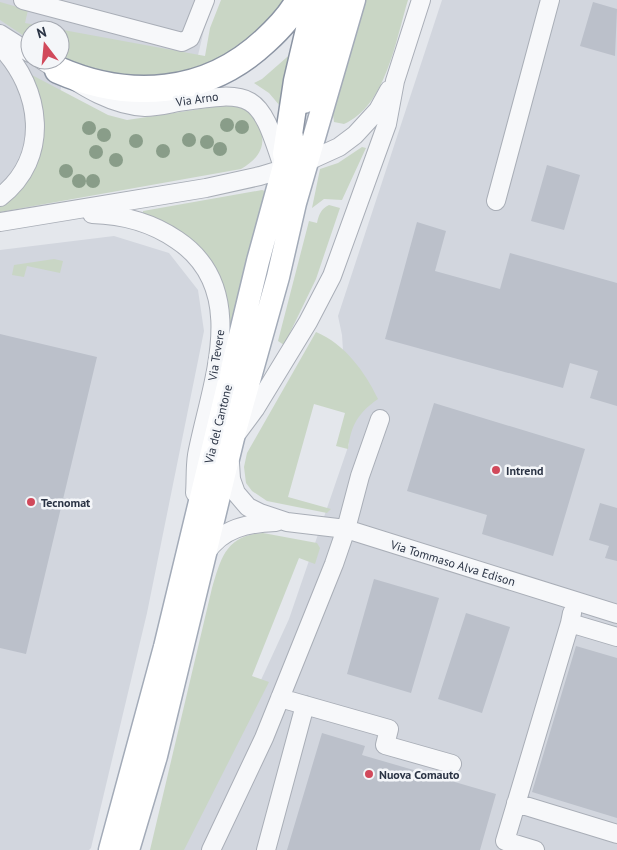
<svg xmlns="http://www.w3.org/2000/svg" width="617" height="850" viewBox="0 0 617 850" font-family="'PT Sans',sans-serif">
<style>
.built{fill:#d2d6de;fill-rule:evenodd}
.green{fill:#c9d6c5}
.building{fill:#bbc0ca}
.lines{fill:none;stroke-linecap:round;stroke-linejoin:round}
.minor-casing{stroke:#a9aeb7;stroke-width:20}
.major-casing{stroke:#a3abb8;stroke-width:25}
.highway-casing{stroke:#8b94a3;stroke-width:29}
.minor{stroke:#f7f8fa;stroke-width:18}
.major{stroke:#fff;stroke-width:22}
.highway{stroke:#fff;stroke-width:26}
.tree{fill:#899d89}
.poi-dot{fill:#d1495b;stroke:#f4f6f9;stroke-width:2}
.labels{text-anchor:middle;dominant-baseline:central;stroke-width:5;stroke-linejoin:round;paint-order:stroke}
.street-label{font-size:12px;fill:#2b3445;stroke:#f4f6f9}
.poi-label{font-size:12px;font-weight:bold;fill:#2b3445;stroke:#f4f6f9;text-anchor:start}
</style>
<rect width="100%" height="100%" fill="#e4e7ec"/>
<path class="built" d="M 0,0 L 211,0 L 195,68 L 71,38 L 47,157 L 0,212 ZM 30,30 L 60,30 L 60,60 L 30,60 Z
M 442,0 L 617,0 L 617,850 L 183,850 L 289,619 L 349,444 L 342,335 L 338,316 Z
M 114,236 L 169,253 L 198,290 L 204,331 L 147,613 L 91,848 L 89,850 L 0,850 L 0,250 Z"/>
<path class="green" d="M 221,0 L 288,0 L 279,15 L 232,55 L 181,77 L 116,79 L 60,60 L 60,30 L 30,30 L 30,40 L 0,20 L 0,2 L 28,10 L 25,23 L 205,56 L 210,28 Z
M 365,0 L 408,0 C 396,39 386,106 344,124 L 334,122 L 333,115 Z
M 294,51 L 282,107 L 280,106 L 269,93 L 254,83 L 262,79 Z
M 30,74 L 108,115 L 127,120 L 227,105 C 247,106 252,109 260,127 C 267,147 258,159 241,169 L 0,212 L 0,204 L 9,198 L 41,108 Z
M 362,147 L 366,148 L 342,200 L 324,199 L 312,208 L 320,169 L 338,163 Z
M 262,190 L 265,191 L 232,325 L 228,324 C 230,295 207,259 187,238 C 176,226 159,220 143,214 L 143,211 Z
M 329,205 L 340,208 L 316,279 L 284,345 L 278,341 L 309,221 L 317,223 C 319,214 321,209 329,205 Z
M 54,259 L 63,261 L 60,273 L 27,266 L 24,277 L 12,275 L 14,265 Z
M 316,332 C 345,344 365,372 378,399 C 358,413 351,425 348,449 L 336,446 L 345,413 L 314,404 L 288,497 L 331,509 L 327,513 L 267,501 L 252,491 L 246,483 L 244,467 L 247,453 Z
M 263,533 L 317,543 L 320,548 L 315,564 L 299,558 L 252,676 L 269,682 L 184,850 L 150,850 L 212,588 C 221,558 226,535 263,533 Z"/>
<path class="building" d="M 593,2 L 617,9 L 615,56 L 580,46 Z
M 547,165 L 580,175 L 564,230 L 531,221 Z
M 417,222 L 446,231 L 435,271 L 500,289 L 510,253 L 617,283 L 617,406 L 590,398 L 598,371 L 570,363 L 563,388 L 385,339 Z
M 0,334 L 97,357 L 26,654 L 0,648 Z
M 434,403 L 585,449 L 553,556 L 482,534 L 487,515 L 407,491 Z
M 600,503 L 617,508 L 617,561 L 605,558 L 609,546 L 589,540 Z
M 374,579 L 439,598 L 411,693 L 347,674 Z
M 466,613 L 510,627 L 482,713 L 438,699 Z
M 576,646 L 617,658 L 617,818 L 532,792 Z
M 322,733 L 365,746 L 362,755 L 496,794 L 480,850 L 287,850 Z"/>
<g class="lines">
<g class="minor-casing">
<path id="minor" d="M 23,0 L 182,42 L 190,38 L 205,0
M 0,34 L 30,53
M 0,46 C 42,89 51,158 0,197
M 42,60 C 74,80 106,105 145,107 C 156,107 168,104 179,102 C 254,90 259,93 282,164
M 496,201 L 550,0
M 92,214 C 124,215 151,222 177,240 C 252,290 210,386 197,455 C 195,468 196,481 195,493
M 0,222 L 206,188 L 260,176 L 306,162 L 339,147 L 355,135 L 378,110 L 389,90
M 238,432 L 255,409 L 308,322 L 332,276 L 387,124 L 395,81 L 421,0
M 230,463 L 231,479 L 236,493 L 248,507 L 260,513 L 287,522 L 346,529 L 617,614
M 206,553 C 222,528 248,523 276,522
M 572,613 L 570,623 L 617,637
M 280,698 L 389,729 L 385,745 L 452,764
M 516,803 L 617,834
M 211,850 L 264,738 L 334,564 L 346,529 L 360,476 L 380,419
M 266,850 L 305,705
M 535,850 L 505,841 L 570,623"/>
</g>
<g class="major-casing">
<path id="major" d="M 304,102 L 332,0
M 110,850 L 165,647 L 258,261 L 292,137
M 128,850 L 156,756 L 233,438 L 278,277 L 295,203 L 354,0"/>
</g>
<g class="highway-casing">
<path id="highway" d="M 58,70 C 129,101 206,96 265,41 C 277,30 291,16 299,0
M 286,154 L 297,81 L 316,0"/>
</g>
<use href="#minor" class="minor"/>
<use href="#major" class="major"/>
<use href="#highway" class="highway"/>
</g>
<g class="tree">
<circle cx="227" cy="125" r="7"/>
<circle cx="242" cy="127" r="7"/>
<circle cx="89" cy="128" r="7"/>
<circle cx="104" cy="135" r="7"/>
<circle cx="189" cy="140" r="7"/>
<circle cx="136" cy="141" r="7"/>
<circle cx="207" cy="142" r="7"/>
<circle cx="220" cy="149" r="7"/>
<circle cx="163" cy="151" r="7"/>
<circle cx="96" cy="152" r="7"/>
<circle cx="116" cy="160" r="7"/>
<circle cx="66" cy="171" r="7"/>
<circle cx="79" cy="181" r="7"/>
<circle cx="93" cy="181" r="7"/>
</g>
<g class="poi-dot">
<circle cx="496" cy="470" r="5"/>
<circle cx="31" cy="502" r="5"/>
<circle cx="369" cy="774" r="5"/>
</g>
<g class="labels">
<g class="street-label">
<text transform="translate(197 99) rotate(-8)">Via Arno</text>
<text transform="translate(216 355) rotate(-81)">Via Tevere</text>
<text transform="translate(218 424) rotate(-76)">Via del Cantone</text>
<text transform="translate(453 563) rotate(17)">Via Tommaso Alva Edison</text>
</g>
<g class="poi-label">
<text x="506" y="470">Intrend</text>
<text x="41" y="502">Tecnomat</text>
<text x="379" y="774">Nuova Comauto</text>
</g>
</g>
<g transform="translate(45 45) rotate(344)"><circle r="24" fill="#f4f6f9" stroke="#a4a8b1"/>
<path d="M0-4L9 19L0 12L-9 19Z" fill="#d1495b"/>
<text y="-8" font-size="14" font-weight="bold" text-anchor="middle" fill="#2b3445">N</text>
</g>
</svg>
